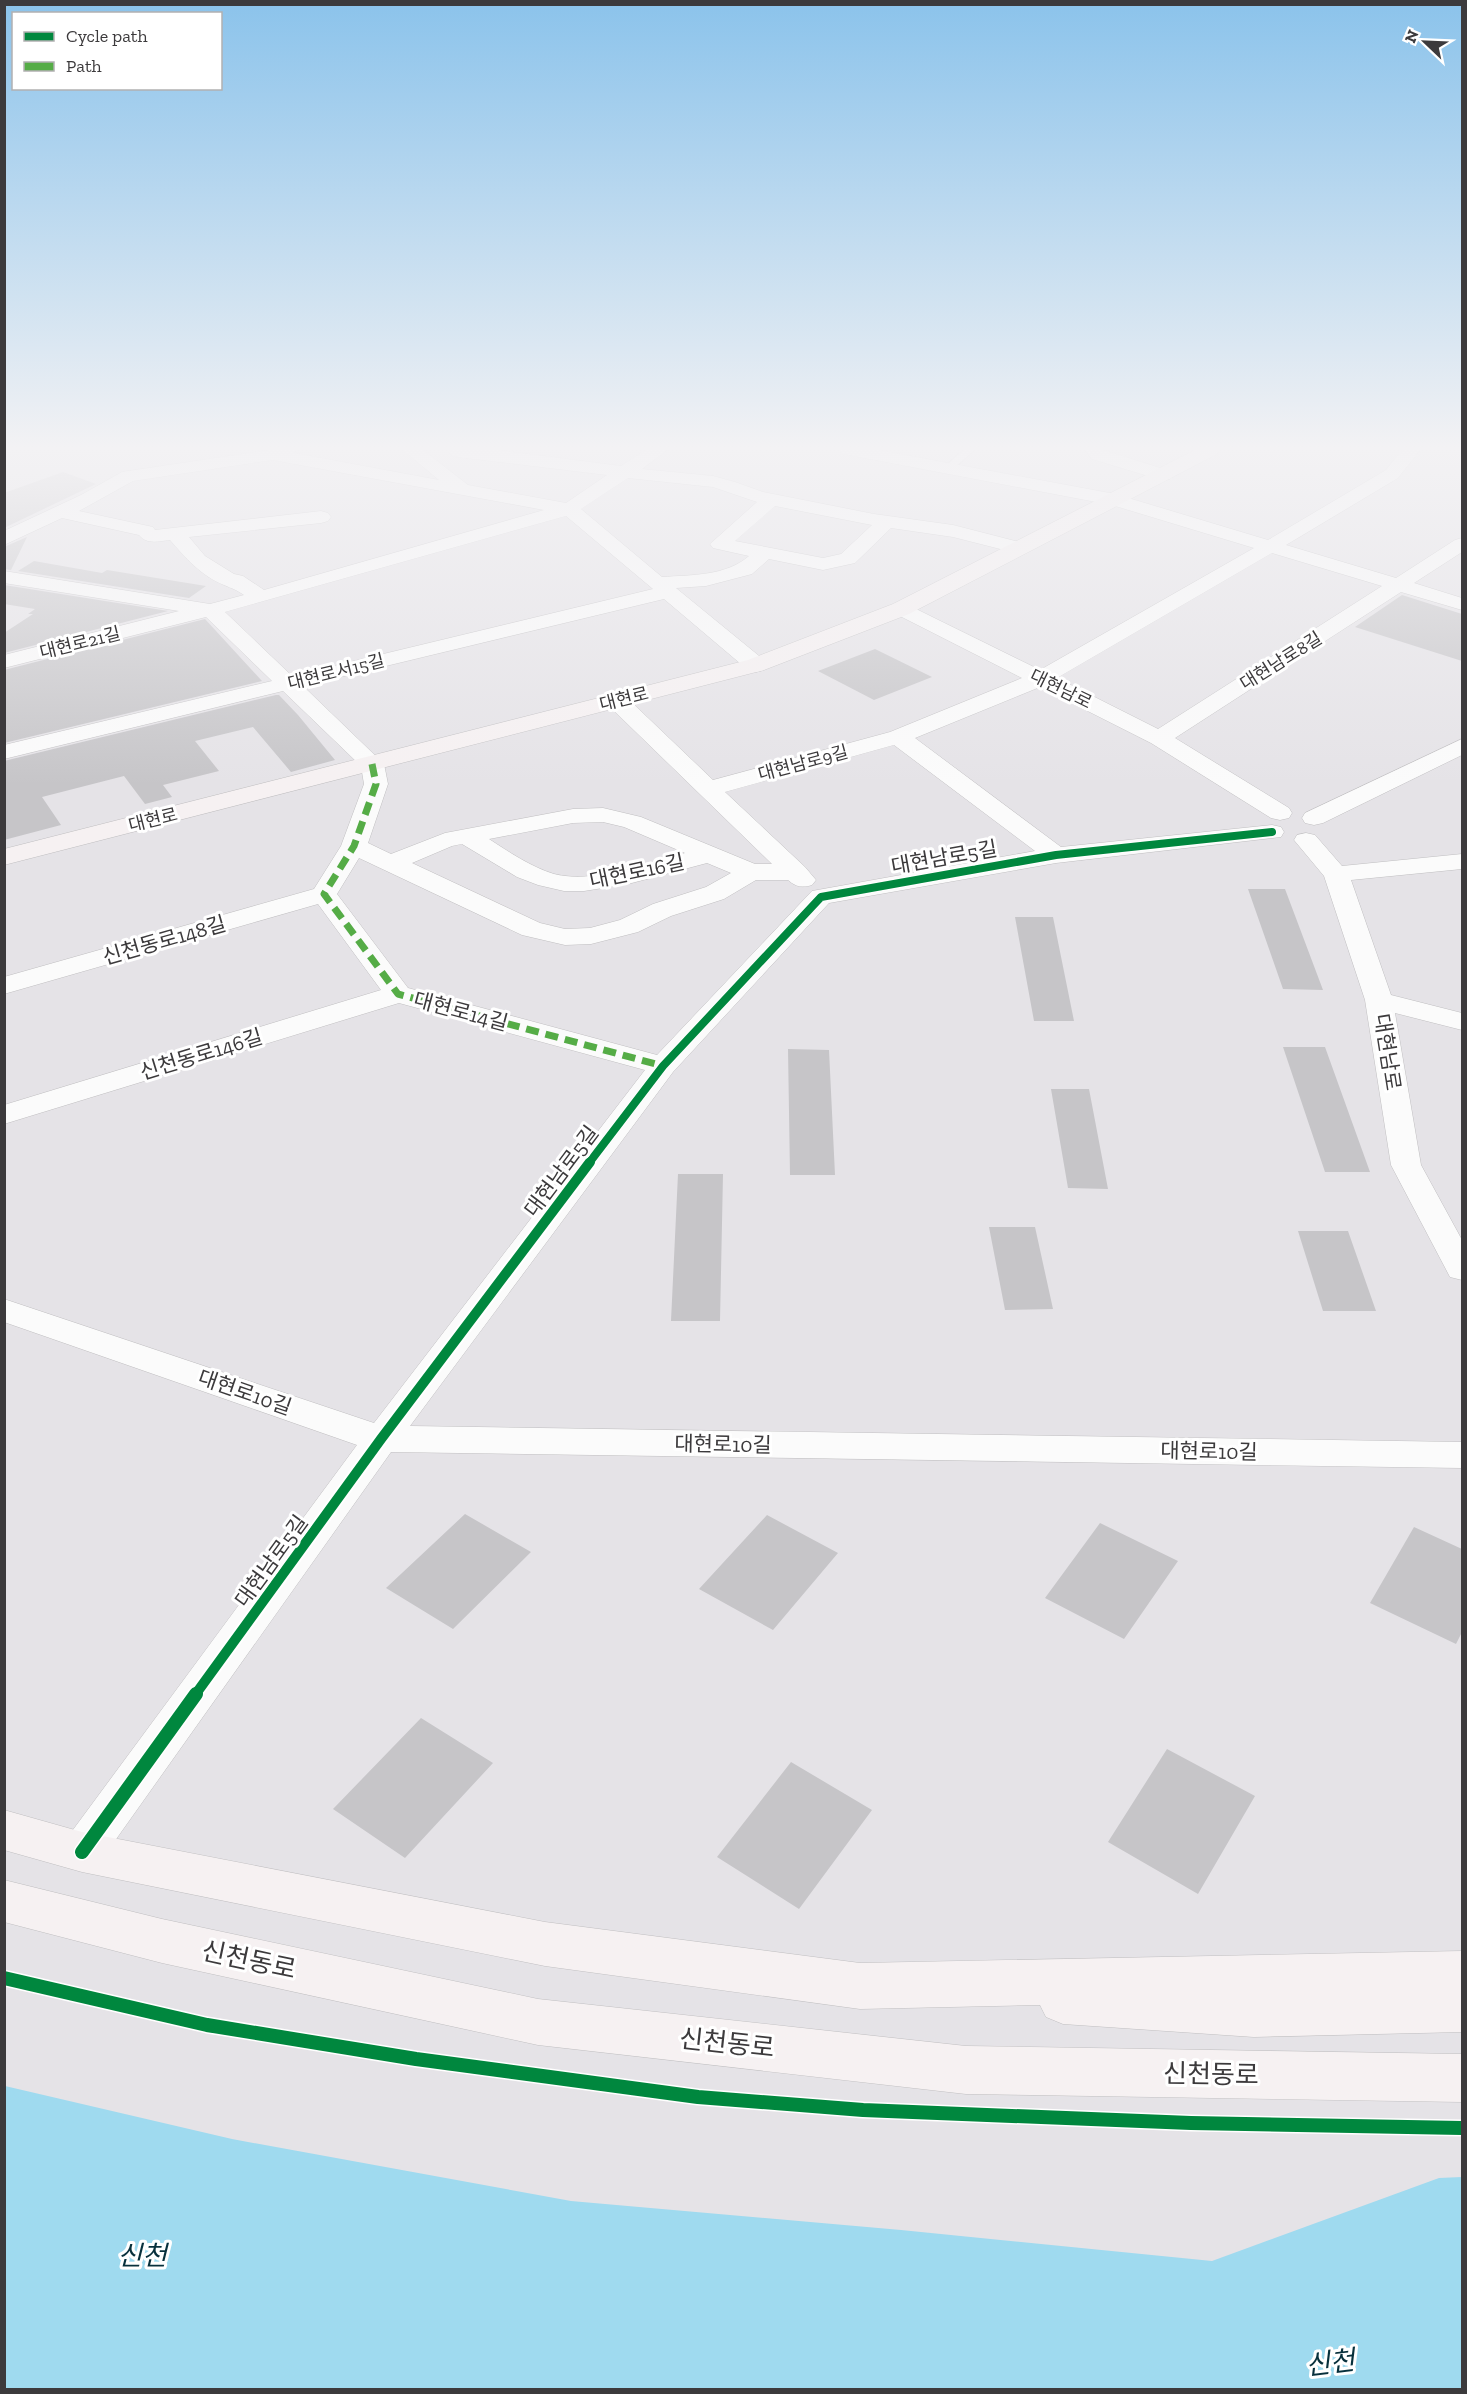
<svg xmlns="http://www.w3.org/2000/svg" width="1467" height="2394" viewBox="0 0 1467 2394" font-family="'Zilla Slab','Noto Sans KR',serif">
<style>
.water{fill:#9fdaef}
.building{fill:#c6c5c8}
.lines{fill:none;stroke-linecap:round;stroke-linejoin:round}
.service-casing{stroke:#c0bfc1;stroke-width:2}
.minor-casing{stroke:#c0bfc1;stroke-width:1}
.secondary-casing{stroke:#c0bfc1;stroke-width:1}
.service{fill:#fbfbfb;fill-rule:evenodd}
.minor{fill:#fbfbfb;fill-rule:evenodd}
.secondary{fill:#f6f1f2;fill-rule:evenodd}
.quiet{stroke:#55ac46;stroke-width:7;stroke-dasharray:13 7;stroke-linecap:butt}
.cycleway-far2-casing{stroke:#fff;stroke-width:10}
.cycleway-far1-casing{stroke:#fff;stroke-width:14}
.cycleway-casing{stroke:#fff;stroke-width:17}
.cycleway-far2{stroke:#00873e;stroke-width:8}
.cycleway-far1{stroke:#00873e;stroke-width:10}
.cycleway{stroke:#00873e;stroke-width:14}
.labels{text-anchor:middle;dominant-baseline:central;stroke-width:6;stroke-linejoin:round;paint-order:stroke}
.far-street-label{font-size:18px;fill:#3c3a3c;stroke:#fff}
.street-label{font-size:21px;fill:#3c3a3c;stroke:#fff}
.near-street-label{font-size:26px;fill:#3c3a3c;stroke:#fff}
.near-water-label{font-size:27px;font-style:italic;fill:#07303c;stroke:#fff}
</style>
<rect width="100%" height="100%" fill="#e5e3e7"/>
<path class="water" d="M 5,2086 L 232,2139 L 571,2201 L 901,2230 L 1212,2261 L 1439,2178 L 1462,2177 L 1462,2389 L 5,2389 Z"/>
<path class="building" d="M 63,472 L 96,484 L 4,528 L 4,493 Z
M 27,537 L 11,570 L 4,569 L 4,547 Z
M 34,561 L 102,573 L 107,570 L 206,586 L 189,598 L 18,571 Z
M 4,585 L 168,611 L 4,653 L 4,633 L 33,614 L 28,614 L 35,609 L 4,604 Z
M 1402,595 L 1462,614 L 1462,661 L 1355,627 Z
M 205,619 L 262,681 L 4,743 L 4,670 Z
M 875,649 L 932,677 L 874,700 L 818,671 Z
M 276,695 L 279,695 L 298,715 L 335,760 L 291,772 L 253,727 L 195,741 L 219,771 L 163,785 L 172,797 L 145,804 L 124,776 L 42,797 L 61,825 L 4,840 L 4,761 Z
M 1248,889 L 1285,889 L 1323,990 L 1283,989 Z
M 1015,917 L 1053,917 L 1074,1021 L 1034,1021 Z
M 1283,1047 L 1325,1047 L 1370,1172 L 1325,1172 Z
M 788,1049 L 829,1050 L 835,1175 L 790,1175 Z
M 1051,1089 L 1089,1089 L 1108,1189 L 1068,1188 Z
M 678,1174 L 723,1174 L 720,1321 L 671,1321 Z
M 989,1227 L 1035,1227 L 1053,1309 L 1005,1310 Z
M 1298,1231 L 1348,1231 L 1376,1311 L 1323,1311 Z
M 465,1514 L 531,1552 L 453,1629 L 386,1588 Z
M 767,1515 L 838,1553 L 773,1630 L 699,1589 Z
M 1100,1523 L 1178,1561 L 1124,1639 L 1045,1598 Z
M 1414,1527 L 1462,1549 L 1462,1632 L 1456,1644 L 1370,1603 Z
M 421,1718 L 493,1763 L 405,1858 L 333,1809 Z
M 1167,1749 L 1255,1796 L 1198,1894 L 1108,1842 Z
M 791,1762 L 872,1810 L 799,1909 L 717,1857 Z"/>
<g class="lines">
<g class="service-casing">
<path id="service" d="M 963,450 L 974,450 L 952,470 L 946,470 L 946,466 Z"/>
</g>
<g class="minor-casing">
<path id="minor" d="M 270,450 L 296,450 L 294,453 L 439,480 L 403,450 L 423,450 L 468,485 L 566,503 L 607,475 L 458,457 L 452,456 L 449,452 L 450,450 L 497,450 L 621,466 L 646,450 L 667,450 L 642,469 L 713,476 L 735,482 L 763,492 L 874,514 L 953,525 L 1027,544 L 1030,548 L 1027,552 L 1020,554 L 953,537 L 891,528 L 855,563 L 823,570 L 769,559 L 752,574 L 706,586 L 676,588 L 764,660 L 767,665 L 764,670 L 756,672 L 748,670 L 664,599 L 303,686 L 384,764 L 388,784 L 368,843 L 391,854 L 445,833 L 573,809 L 603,808 L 641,817 L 755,864 L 772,864 L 609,706 L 606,701 L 609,696 L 617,694 L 625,696 L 713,780 L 890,732 L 1022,678 L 894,613 L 891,609 L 894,605 L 901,603 L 908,605 L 1040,670 L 1254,548 L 1112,505 L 849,455 L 843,454 L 840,450 L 878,450 L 1115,494 L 1268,540 L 1386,470 L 1402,450 L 1420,450 L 1398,478 L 1286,545 L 1396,578 L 1455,540 L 1462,538 L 1462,552 L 1414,583 L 1462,598 L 1462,610 L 1401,592 L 1175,738 L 1289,808 L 1292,813 L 1289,818 L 1280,820 L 1271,818 L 1151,743 L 1040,687 L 915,738 L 1061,847 L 1272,825 L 1281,827 L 1284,832 L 1281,837 L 1056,863 L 829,903 L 673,1072 L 410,1426 L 1462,1442 L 1462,1468 L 391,1452 L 97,1866 L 82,1871 L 67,1866 L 60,1852 L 67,1838 L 357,1445 L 4,1322 L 4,1299 L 374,1423 L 645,1070 L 399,1003 L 4,1124 L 4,1105 L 381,990 L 318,904 L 4,994 L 4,977 L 314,889 L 341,846 L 364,784 L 361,766 L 283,691 L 4,759 L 4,745 L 272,681 L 206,617 L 4,668 L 4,655 L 179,611 L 4,583 L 4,571 L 210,604 L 244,595 C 235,589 233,589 224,585 C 201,576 185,557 170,540 C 159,541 147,545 139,535 L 62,518 L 4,545 L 4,531 L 81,495 L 122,472 ZM 273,460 L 544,510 L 264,590 L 243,576 L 234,574 L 205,556 L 189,537 L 321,523 L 328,521 L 331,517 L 328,513 L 321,511 L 155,530 L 153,527 L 79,511 L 133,481 ZM 628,478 L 713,487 L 757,502 L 710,544 L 713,548 L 749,556 C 726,576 692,575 662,577 L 581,509 ZM 775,506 L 872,525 L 841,554 L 823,558 L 735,541 ZM 566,516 L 653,589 L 292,676 L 225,612 ZM 1272,553 L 1382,586 L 1158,729 L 1057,678 ZM 894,745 L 1035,851 L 812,891 L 657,1055 L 408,988 L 337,894 L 359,858 L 522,935 L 565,945 L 591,944 L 638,932 L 671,916 L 724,899 L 756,880 L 788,880 C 796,887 802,888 812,885 L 816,880 L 805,867 L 725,792 ZM 603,822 L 624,827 L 685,853 C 648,864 592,884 554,874 C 531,867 509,852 489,839 L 573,823 ZM 462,844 L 517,877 L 538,885 L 564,891 L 584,891 L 628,884 L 707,863 L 731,873 L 706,887 L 653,904 L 620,920 L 590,928 L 565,929 L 540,923 L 412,863 L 452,846 Z
M 1085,450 L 1103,450 L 1170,471 L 1173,475 L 1170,479 L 1158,479 L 1092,459 Z
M 1462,739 L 1462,755 L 1323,823 L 1314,825 L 1305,823 L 1302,818 L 1305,813 Z
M 1306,833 L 1315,835 L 1342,866 L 1462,854 L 1462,869 L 1351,880 L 1391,995 L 1462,1013 L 1462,1030 L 1395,1013 L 1421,1165 L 1462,1240 L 1462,1280 L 1450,1277 L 1391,1165 L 1365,1000 L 1324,876 L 1294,840 L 1297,835 Z"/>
</g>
<g class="secondary-casing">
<path id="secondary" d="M 1195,450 L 1219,450 L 1217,454 L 909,614 L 764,670 L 4,865 L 4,849 L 748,660 L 893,604 Z
M 4,1810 L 82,1832 L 545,1922 L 860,1963 L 1462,1951 L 1462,2032 L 1254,2037 L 1063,2024 L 1046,2017 L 1040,2005 L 860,2009 L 545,1966 L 82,1872 L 4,1850 Z
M 4,1880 L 162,1919 L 538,1999 L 966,2046 L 1462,2054 L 1462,2102 L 966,2094 L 538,2045 L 162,1963 L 4,1922 Z"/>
</g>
<use href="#service" class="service"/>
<use href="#minor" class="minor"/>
<use href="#secondary" class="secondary"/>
<path class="quiet" d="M 372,764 L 376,784 L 354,846 L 324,894 L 398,994 L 663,1066"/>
<g class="cycleway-far2-casing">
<path id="cycleway-far2" d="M 589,1163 L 663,1066 L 821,897 L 1056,855 L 1272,832"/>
</g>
<g class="cycleway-far1-casing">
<path id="cycleway-far1" d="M 195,1695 L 381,1439 L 590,1162"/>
</g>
<g class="cycleway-casing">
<path id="cycleway" d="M 82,1852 L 196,1694
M 4,1978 L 207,2025 L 416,2059 L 698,2097 L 863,2110 L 1191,2123 L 1462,2128"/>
</g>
<use href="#cycleway-far2" class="cycleway-far2"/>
<use href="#cycleway-far1" class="cycleway-far1"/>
<use href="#cycleway" class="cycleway"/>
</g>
<linearGradient id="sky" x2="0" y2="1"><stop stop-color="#8bc3eb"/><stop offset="0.57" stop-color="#f3f2f4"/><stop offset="1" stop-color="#f3f2f4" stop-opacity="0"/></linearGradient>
<rect width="1467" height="785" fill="url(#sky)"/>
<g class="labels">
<g class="far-street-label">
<text transform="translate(80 643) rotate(-14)">대현로21길</text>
<text transform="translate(1281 661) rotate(-32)">대현남로8길</text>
<text transform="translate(336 672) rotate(-14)">대현로서15길</text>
<text transform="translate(1061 689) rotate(26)">대현남로</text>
<text transform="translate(624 699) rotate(-14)">대현로</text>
<text transform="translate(803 763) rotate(-15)">대현남로9길</text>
<text transform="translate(153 820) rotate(-14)">대현로</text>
</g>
<g class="street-label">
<text transform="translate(944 857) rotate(-10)">대현남로5길</text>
<text transform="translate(637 871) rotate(-12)">대현로16길</text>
<text transform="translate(164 940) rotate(-16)">신천동로148길</text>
<text transform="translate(461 1011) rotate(15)">대현로14길</text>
<text transform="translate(1388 1052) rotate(81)">대현남로</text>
<text transform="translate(201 1054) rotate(-17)">신천동로146길</text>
<text transform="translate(561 1171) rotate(-53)">대현남로5길</text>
<text transform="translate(245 1392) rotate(19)">대현로10길</text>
<text transform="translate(723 1444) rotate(1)">대현로10길</text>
<text transform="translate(1209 1451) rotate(1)">대현로10길</text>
<text transform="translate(271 1561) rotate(-54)">대현남로5길</text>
</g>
<g class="near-street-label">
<text transform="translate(249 1960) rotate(12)">신천동로</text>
<text transform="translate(727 2043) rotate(6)">신천동로</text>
<text transform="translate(1211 2074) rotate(1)">신천동로</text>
</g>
<g class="near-water-label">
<text x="142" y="2256">신천</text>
<text transform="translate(1330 2363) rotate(-7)">신천</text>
</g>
</g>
<rect width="1467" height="2394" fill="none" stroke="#3c3a3c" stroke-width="12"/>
<rect x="12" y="12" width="210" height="78" fill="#ffffff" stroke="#b1b0b1" stroke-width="1.5"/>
<rect x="24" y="32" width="30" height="9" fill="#00873e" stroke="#b1b0b1" stroke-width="1.5"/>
<text x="66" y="42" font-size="18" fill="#3c3a3c">Cycle path</text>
<rect x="24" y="62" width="30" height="9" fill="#55ac46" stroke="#b1b0b1" stroke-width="1.5"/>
<text x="66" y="72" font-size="18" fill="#3c3a3c">Path</text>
<g transform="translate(1425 42) rotate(293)" stroke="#ffffff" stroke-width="4.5" paint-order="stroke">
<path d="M0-4.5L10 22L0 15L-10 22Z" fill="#3c3a3c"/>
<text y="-9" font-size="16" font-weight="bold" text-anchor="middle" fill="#3c3a3c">N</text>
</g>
</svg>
